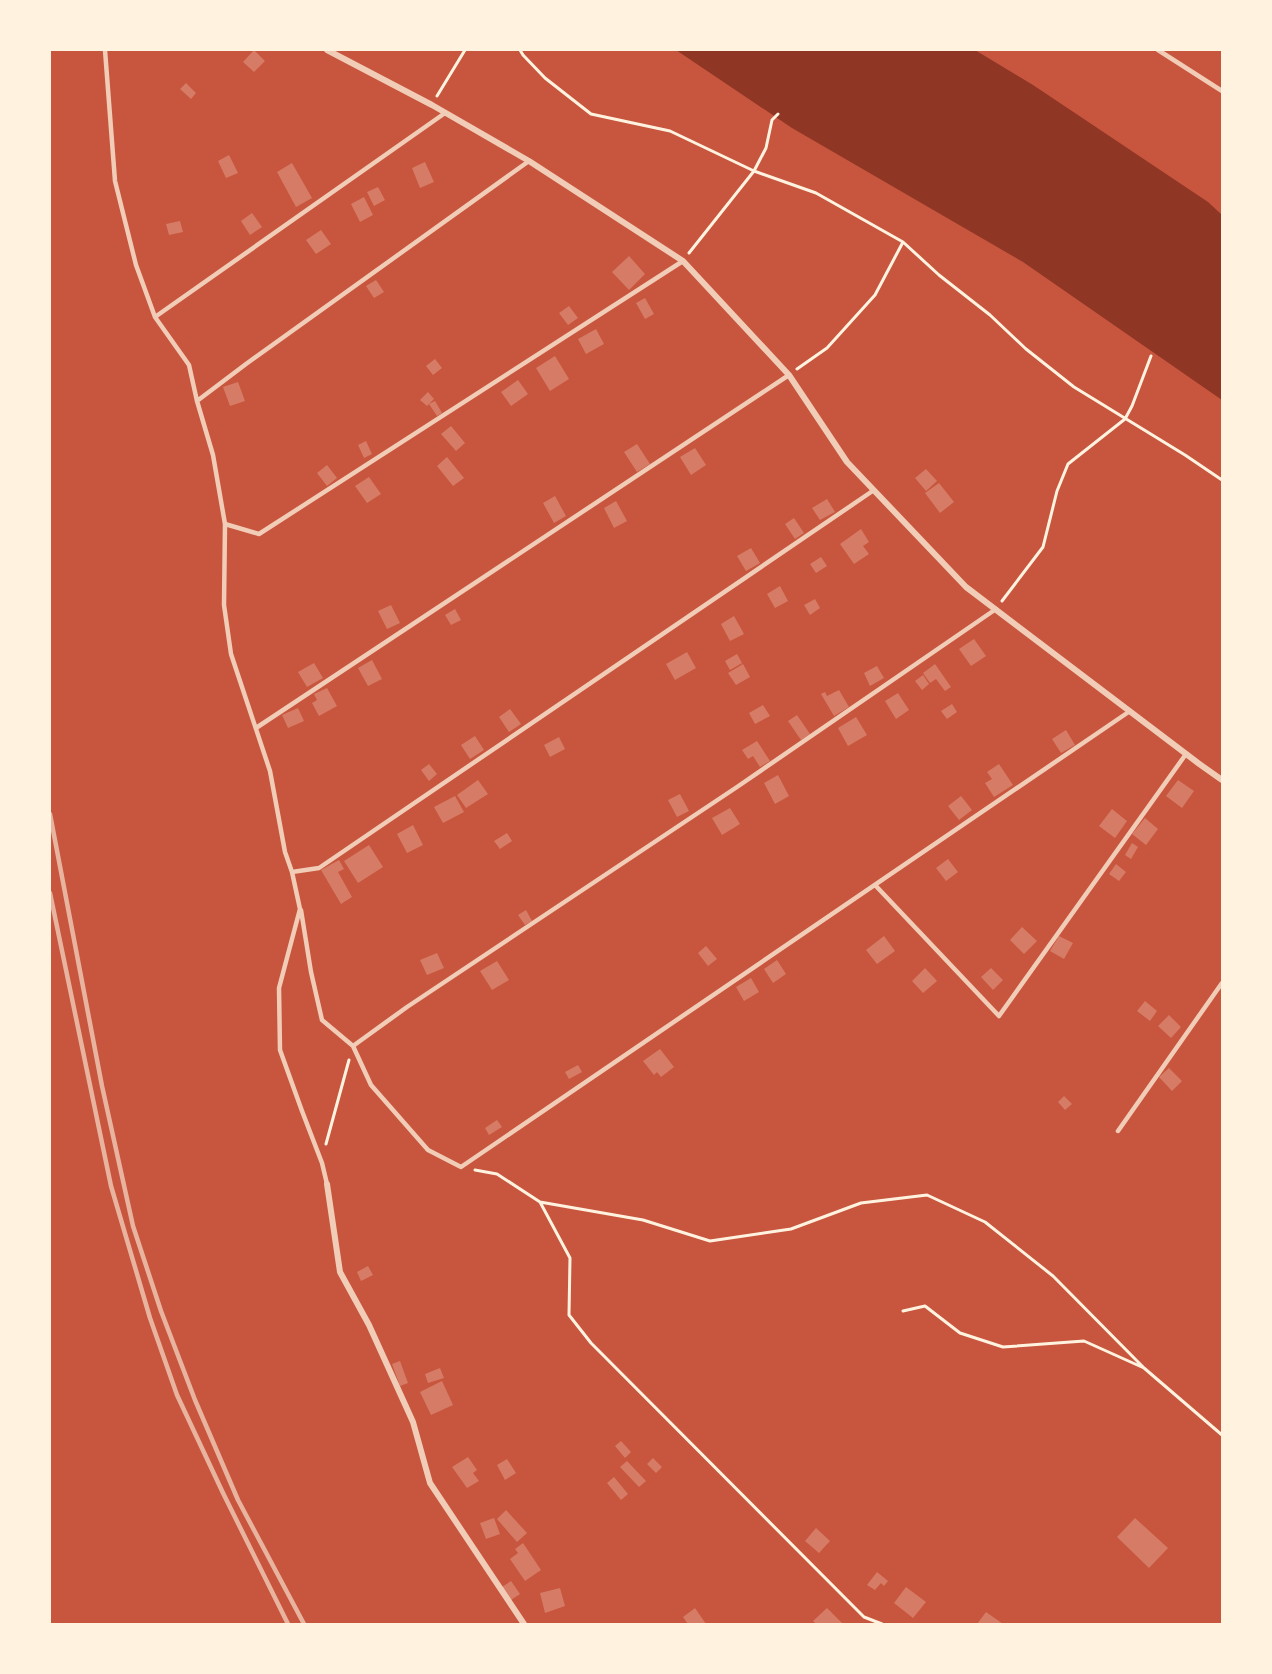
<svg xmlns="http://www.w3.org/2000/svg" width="1272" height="1674" viewBox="0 0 1272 1674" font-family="Roboto,sans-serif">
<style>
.water{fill:#8f3625}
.building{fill:#d67c66}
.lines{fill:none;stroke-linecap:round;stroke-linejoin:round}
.path{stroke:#fff3e0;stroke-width:3}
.service{stroke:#f1ccb7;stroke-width:4.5}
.minor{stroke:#f1ccb7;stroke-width:6}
.rail{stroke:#e9b49f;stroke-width:4.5}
</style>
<rect width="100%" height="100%" fill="#c8553d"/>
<path class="water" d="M 676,50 L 975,50 L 1033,85 L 1208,202 L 1222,215 L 1222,400 L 1023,262 L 792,128 Z"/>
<path class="building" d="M 254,50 L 265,61 L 254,72 L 243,62 Z
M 186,83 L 196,93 L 191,99 L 180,89 Z
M 229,155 L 238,173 L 226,178 L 218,161 Z
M 425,162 L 434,182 L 420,188 L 412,168 Z
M 292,163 L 312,198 L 296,207 L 277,172 Z
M 378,187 L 385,200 L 374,206 L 367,192 Z
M 364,197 L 373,215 L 360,222 L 351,204 Z
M 252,213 L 262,227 L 250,235 L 241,221 Z
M 180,221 L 183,232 L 169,235 L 166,224 Z
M 321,230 L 331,244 L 316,254 L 306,240 Z
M 629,256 L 645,274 L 629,290 L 612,272 Z
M 376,280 L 384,292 L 374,298 L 366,286 Z
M 645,298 L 654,314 L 645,319 L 636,303 Z
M 569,306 L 578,318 L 568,325 L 559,313 Z
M 596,329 L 604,344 L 586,354 L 578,339 Z
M 555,356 L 569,379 L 550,391 L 536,368 Z
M 435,359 L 442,368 L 433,375 L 426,366 Z
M 518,380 L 528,394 L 511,406 L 501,392 Z
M 238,382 L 245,401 L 230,406 L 223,387 Z
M 428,392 L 434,399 L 427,406 L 420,400 Z
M 435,401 L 442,413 L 437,416 L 429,404 Z
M 451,426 L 465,443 L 456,451 L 441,434 Z
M 366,441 L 372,454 L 364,458 L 358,445 Z
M 637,444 L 650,464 L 637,472 L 624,452 Z
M 695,448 L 706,465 L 691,475 L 680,457 Z
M 447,457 L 464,478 L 453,486 L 437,466 Z
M 327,465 L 337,478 L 327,486 L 317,473 Z
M 926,469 L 937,481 L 926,491 L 915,478 Z
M 369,477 L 381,494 L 367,503 L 355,486 Z
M 939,483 L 954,502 L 940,513 L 925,493 Z
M 555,496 L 566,516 L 554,523 L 543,503 Z
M 827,499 L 835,512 L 820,520 L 812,508 Z
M 616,501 L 627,521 L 614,528 L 604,508 Z
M 794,518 L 804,533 L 795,539 L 785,524 Z
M 861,529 L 869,542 L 863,546 L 869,554 L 854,564 L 840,544 Z
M 751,548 L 760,563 L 746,571 L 737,556 Z
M 821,557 L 827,566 L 816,573 L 810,564 Z
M 780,586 L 788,601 L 775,608 L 767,594 Z
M 815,599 L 820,608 L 810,615 L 804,605 Z
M 391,605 L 400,623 L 387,629 L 378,611 Z
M 455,609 L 461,620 L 451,625 L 445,615 Z
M 734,616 L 744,634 L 730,641 L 721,624 Z
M 974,639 L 986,656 L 971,666 L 959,649 Z
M 687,652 L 696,668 L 675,680 L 666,664 Z
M 737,654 L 742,663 L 730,670 L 725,661 Z
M 372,660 L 382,679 L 368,686 L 358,668 Z
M 314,663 L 323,678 L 307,687 L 298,672 Z
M 743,664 L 750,677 L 736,685 L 728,673 Z
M 935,664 L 951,687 L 945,691 L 936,679 L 930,683 L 923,673 Z
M 877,666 L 884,678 L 870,686 L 864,673 Z
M 923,675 L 929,684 L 922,690 L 915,681 Z
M 327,688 L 337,706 L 319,716 L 312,703 L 317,700 L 314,694 Z
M 839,690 L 849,707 L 834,716 L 821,694 L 825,692 L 827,696 Z
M 898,693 L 909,710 L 896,719 L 885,701 Z
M 952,704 L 957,712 L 947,719 L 941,711 Z
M 763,705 L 770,716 L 755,724 L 749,713 Z
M 298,708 L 304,721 L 288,728 L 282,715 Z
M 510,709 L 521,724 L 509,732 L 499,717 Z
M 797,715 L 810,734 L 801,740 L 788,721 Z
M 856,717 L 867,735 L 848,746 L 838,728 Z
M 1066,730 L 1075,745 L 1061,753 L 1052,739 Z
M 475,736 L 484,750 L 470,759 L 461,745 Z
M 559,737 L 565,749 L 550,757 L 544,745 Z
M 757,741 L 770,761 L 760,767 L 753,756 L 748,759 L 742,750 Z
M 429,764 L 437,774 L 429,781 L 421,770 Z
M 999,764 L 1013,785 L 994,797 L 985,783 L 992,779 L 987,772 Z
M 778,775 L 789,796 L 775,804 L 764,783 Z
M 478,780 L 488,794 L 466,808 L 457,795 Z
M 1178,780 L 1194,791 L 1182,808 L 1166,796 Z
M 680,794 L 689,811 L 677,817 L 668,800 Z
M 455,796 L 464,812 L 443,823 L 434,807 Z
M 961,796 L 972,810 L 959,820 L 948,806 Z
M 730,808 L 740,824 L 722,835 L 712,818 Z
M 1112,809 L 1127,821 L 1115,838 L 1099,826 Z
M 1145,818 L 1158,829 L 1146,845 L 1132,834 Z
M 413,825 L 423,845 L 407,853 L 397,834 Z
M 507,833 L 512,841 L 500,849 L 494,841 Z
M 1132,843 L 1138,847 L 1131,859 L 1125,855 Z
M 369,845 L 383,867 L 358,883 L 344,861 Z
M 948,859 L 958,872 L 946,881 L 936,868 Z
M 339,860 L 344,869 L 338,872 L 352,897 L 341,904 L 321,870 Z
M 1116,864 L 1126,872 L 1119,881 L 1109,874 Z
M 526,910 L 532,921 L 525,925 L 518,915 Z
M 1022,927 L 1037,941 L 1024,954 L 1010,940 Z
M 884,936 L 895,951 L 877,964 L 866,950 Z
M 1059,936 L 1073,943 L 1064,959 L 1050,951 Z
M 706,946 L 717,959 L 708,966 L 698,953 Z
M 437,953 L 444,968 L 427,975 L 420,960 Z
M 777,960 L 786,974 L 773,983 L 764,969 Z
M 497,961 L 509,980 L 492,990 L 480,971 Z
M 925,968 L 937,981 L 923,993 L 912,981 Z
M 991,968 L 1003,980 L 993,990 L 981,977 Z
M 751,978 L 759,992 L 744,1001 L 736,987 Z
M 1145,1001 L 1157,1011 L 1150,1021 L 1137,1011 Z
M 1169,1015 L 1181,1027 L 1171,1038 L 1158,1026 Z
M 660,1049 L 674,1067 L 661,1077 L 657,1072 L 654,1075 L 643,1061 Z
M 578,1065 L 582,1072 L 569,1079 L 565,1072 Z
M 1169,1068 L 1182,1081 L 1172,1091 L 1159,1077 Z
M 1064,1096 L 1072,1104 L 1065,1110 L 1058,1102 Z
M 497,1120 L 502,1127 L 489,1135 L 485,1128 Z
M 368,1266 L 373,1275 L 361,1281 L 357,1272 Z
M 400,1361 L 408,1383 L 400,1386 L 392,1364 Z
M 440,1368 L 444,1378 L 428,1383 L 425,1374 Z
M 442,1381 L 453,1405 L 431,1415 L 420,1392 Z
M 621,1441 L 631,1452 L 625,1458 L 615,1446 Z
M 468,1457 L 477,1470 L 473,1473 L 479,1481 L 467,1488 L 452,1467 Z
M 653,1458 L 662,1467 L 656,1473 L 647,1464 Z
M 507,1459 L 516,1473 L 505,1480 L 497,1465 Z
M 627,1461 L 646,1481 L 639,1487 L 620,1467 Z
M 614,1477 L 628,1494 L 621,1500 L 607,1483 Z
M 506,1510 L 527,1533 L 517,1542 L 497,1519 Z
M 494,1518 L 500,1534 L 486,1539 L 480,1523 Z
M 1135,1518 L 1168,1548 L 1149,1568 L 1117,1537 Z
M 816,1528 L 830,1541 L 819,1553 L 805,1541 Z
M 523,1543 L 541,1570 L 525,1581 L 510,1559 L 518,1553 L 515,1549 Z
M 877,1572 L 888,1581 L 884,1586 L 881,1583 L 875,1590 L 867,1585 Z
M 511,1581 L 520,1594 L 511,1600 L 502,1587 Z
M 906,1587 L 926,1602 L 913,1618 L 894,1603 Z
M 560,1588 L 565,1606 L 545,1613 L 540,1593 Z
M 695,1608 L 706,1624 L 688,1624 L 683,1617 Z
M 827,1608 L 843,1624 L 816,1624 L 813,1621 Z
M 986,1612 L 1003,1624 L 977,1624 Z"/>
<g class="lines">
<path class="path" d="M 520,50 L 523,55 L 545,78 L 591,114 L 670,131 L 754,171 L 816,193 L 903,242 L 939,275 L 990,315 L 1026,349 L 1074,387 L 1185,455 L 1222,480
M 437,96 L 465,50
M 689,253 L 754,171 L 766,148 L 772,120 L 778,114
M 797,369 L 827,348 L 875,295 L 903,242
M 1002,601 L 1043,547 L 1057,491 L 1068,464 L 1125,419 L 1132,406 L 1151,356
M 326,1144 L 349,1060
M 475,1170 L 497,1174 L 540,1202 L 570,1258 L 569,1315 L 591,1343 L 864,1617 L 882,1624
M 540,1202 L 643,1220 L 710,1241 L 791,1229 L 861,1203 L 927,1195 L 985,1222 L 1053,1276 L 1144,1368
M 903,1311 L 925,1306 L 960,1333 L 1003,1347 L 1084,1341 L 1144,1368 L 1222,1435"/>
<path class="service" d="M 105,50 L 115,181 L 136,265 L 155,317 L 189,365 L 197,401 L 213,455 L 225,524 L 224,605 L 231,654 L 270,771 L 285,852 L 292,872 L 300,909 L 279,988 L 280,1050 L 302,1111 L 322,1163 L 327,1184
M 1158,50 L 1222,91
M 155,317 L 445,113
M 197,401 L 246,364 L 529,161
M 225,524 L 259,534 L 683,261
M 256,728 L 789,375
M 292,872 L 319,868 L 874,490
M 875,885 L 999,1016 L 1186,754
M 301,910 L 311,972 L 322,1020 L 353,1046 L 371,1085 L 428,1150 L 461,1167 L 1130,711
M 353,1046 L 407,1007 L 737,787 L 996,609
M 1118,1131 L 1222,983"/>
<path class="minor" d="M 327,50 L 432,105 L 529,161 L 683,261 L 789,375 L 847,462 L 966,587 L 1198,763 L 1222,780
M 327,1184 L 340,1272 L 369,1325 L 413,1422 L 430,1483 L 524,1624"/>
<path class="rail" d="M 50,814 L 102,1086 L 133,1226 L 161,1311 L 195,1400 L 238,1500 L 304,1624
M 50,893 L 111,1186 L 150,1318 L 177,1395 L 223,1493 L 288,1624"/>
</g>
<rect width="1272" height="1674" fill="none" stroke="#fff3e0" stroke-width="102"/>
</svg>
